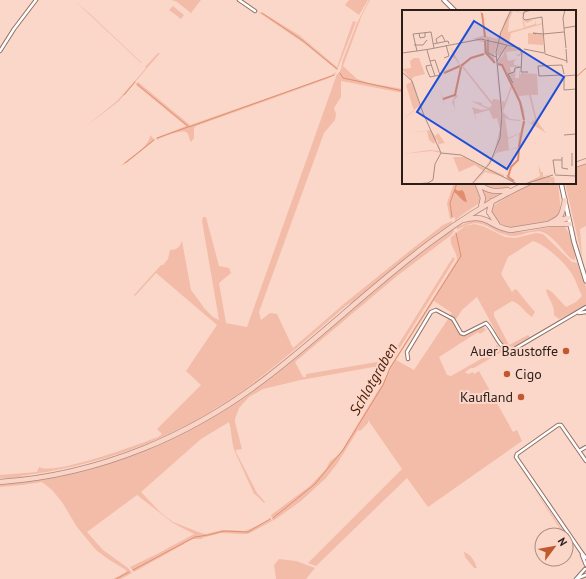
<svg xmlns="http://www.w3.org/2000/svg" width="586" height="579" viewBox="0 0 586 579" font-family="'PT Sans',sans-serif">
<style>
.green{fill:#f2bca8;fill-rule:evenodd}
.water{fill:#e08e6e}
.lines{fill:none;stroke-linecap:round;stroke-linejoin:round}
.stream{stroke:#e08e6e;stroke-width:1}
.minor-casing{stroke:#917165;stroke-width:4.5}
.tertiary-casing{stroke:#917165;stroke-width:5.5}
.trunk-casing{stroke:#b08e81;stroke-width:6}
.minor{stroke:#fff;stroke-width:2.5}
.tertiary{stroke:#fff;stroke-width:3.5}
.trunk{stroke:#fad4c7;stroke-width:4.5}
.poi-dot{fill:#c0592f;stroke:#fbd7ca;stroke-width:1.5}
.labels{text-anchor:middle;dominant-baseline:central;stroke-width:4;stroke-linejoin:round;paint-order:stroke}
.poi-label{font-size:14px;fill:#2b1e19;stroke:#fbd7ca;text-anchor:end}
.water-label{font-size:15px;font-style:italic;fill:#4e1b04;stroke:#fbd7ca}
.inset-river{fill:none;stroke:#e08e6e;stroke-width:2}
.inset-road{fill:none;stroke:#a88d83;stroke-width:1}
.view{fill:#1d4ed8;fill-opacity:0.15;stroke:#1d4ed8;stroke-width:2}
.inset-edge{fill:none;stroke:#2b1e19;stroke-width:2}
</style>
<rect width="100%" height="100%" fill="#fbd7ca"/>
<path class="green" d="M 74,0 L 89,13 L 142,63 L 141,63 Z
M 172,0 L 201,0 L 191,13 L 177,2 Z
M 349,0 L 368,0 L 359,15 L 345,5 Z
M 369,0 L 370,0 L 362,15 L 343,66 L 357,79 L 369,83 L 403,89 L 403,93 L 341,81 L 341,97 L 334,108 L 336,114 L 335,120 L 324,133 L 259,312 L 261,320 L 270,313 L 277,314 L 293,348 L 345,303 L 412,249 L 443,225 L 452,221 L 452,223 C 390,267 336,321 277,367 C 193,433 106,471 0,479 C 7,476 29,476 38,475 C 66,470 94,463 121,454 C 211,424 282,363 353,302 L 347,305 C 309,338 271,371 229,400 C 161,446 81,471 0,478 L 0,475 L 37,472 L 39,467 C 54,476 140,444 158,437 L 162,434 L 157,429 L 201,385 L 186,371 L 217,325 L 156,273 L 135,296 L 134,295 L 161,265 L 163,265 L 168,259 L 170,250 C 177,250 180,247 182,241 L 191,290 L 205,309 L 213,317 L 219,320 L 202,221 L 203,217 L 206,217 L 219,266 L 229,268 L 231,273 L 219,283 L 226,323 L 247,327 L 337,74 C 341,73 342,66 342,62 L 357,23 Z
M 173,6 L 184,15 L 181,19 L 169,10 Z
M 258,12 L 263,13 L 299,35 L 337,67 L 353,21 L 356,22 L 337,70 L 305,44 Z
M 158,53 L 160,53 L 119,101 L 85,127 L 68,147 L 85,127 L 117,101 L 146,68 L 145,67 Z
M 336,72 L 335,75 L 327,79 L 196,126 L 194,128 L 194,138 L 191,142 C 189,139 189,135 187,133 C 184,128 162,137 157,140 L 156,138 L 186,126 L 136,85 L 138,82 L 190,125 L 331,76 Z
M 150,135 L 155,140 L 128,162 L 121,166 C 129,157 150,147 150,135 Z
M 586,164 L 586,226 L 580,229 L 582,257 L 565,183 L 575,183 L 575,167 Z
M 454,183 L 475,183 L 481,199 L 478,204 L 463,214 L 455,221 L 455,217 L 450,219 L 447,203 Z
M 480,183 L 518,183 L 502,189 L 493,190 Z
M 533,183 L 558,183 L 561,213 L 553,220 L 514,228 L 509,228 L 500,224 L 495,220 L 491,212 L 493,206 L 518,190 Z
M 481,188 L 490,193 L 501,194 L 485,203 Z
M 473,220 C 488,220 497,232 511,232 C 529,233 546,226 564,226 C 570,231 576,252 575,260 L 571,259 C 563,251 555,239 545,233 C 536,228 524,235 515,236 C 488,236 487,212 457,230 L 457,227 Z
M 474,224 L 483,226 L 505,237 L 515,238 L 536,233 L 543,234 L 572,262 L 577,263 L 586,287 L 586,304 L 585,306 L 559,319 L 554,315 C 555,305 548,299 546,290 L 547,289 L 552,292 L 566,307 L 576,302 L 582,296 C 578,289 577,282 573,276 C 566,263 546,245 533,241 L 508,257 L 501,274 L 512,292 L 515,289 L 517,290 C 523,298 529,305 535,312 L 532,317 C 525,313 521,304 512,301 L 494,312 L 494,316 L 509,345 L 528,335 L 530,337 C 521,342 510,353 502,343 L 477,297 L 462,310 L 455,321 L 462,336 L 465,336 L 482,327 L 484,328 L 486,330 L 480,334 L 478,332 L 439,357 L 447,375 L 451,376 L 495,351 L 497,349 L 496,346 L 497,345 L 503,351 L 474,368 L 471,368 L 465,372 L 468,374 L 473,372 L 474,374 L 479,371 L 513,432 L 517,430 L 522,441 L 428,507 L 407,478 L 316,566 L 308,563 L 402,469 L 368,420 L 368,423 L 360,431 L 358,430 L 337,464 L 326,478 L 301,501 L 273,521 L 271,515 L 310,486 L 326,469 L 330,461 L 337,456 L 342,450 L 391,369 L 388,370 L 457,260 C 457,251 449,246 451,237 L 465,226 ZM 434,301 L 452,313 L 414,370 L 396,360 Z
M 453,229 L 454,232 L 450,236 L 397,276 L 295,362 L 303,377 L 306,377 L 306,374 L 389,360 L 390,364 L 301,380 L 263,389 L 249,397 L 239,408 L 235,419 L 235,422 L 242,449 L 236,450 L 236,452 L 257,493 L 265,502 L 264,503 L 256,495 L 254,494 L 235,452 C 231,442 232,431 229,422 L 201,439 L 141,492 L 161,513 L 173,522 L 201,533 L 206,534 L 222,530 L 245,531 L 269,520 L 270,517 L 272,521 L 248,534 L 240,534 L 221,533 L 202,538 L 202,539 L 193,539 L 183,544 L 184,545 L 182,545 L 134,572 L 130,567 L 159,553 L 194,534 L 173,523 L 137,495 L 87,532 L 103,550 L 128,568 L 132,573 L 121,579 L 113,579 L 126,572 L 126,570 L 108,559 L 96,550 L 77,527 L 62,502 L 52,490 L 42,482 L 22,485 L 0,487 L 0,484 C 104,476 196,436 277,372 C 320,339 359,300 401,266 C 418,253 436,241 453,229 Z
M 453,257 L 455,259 L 393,359 L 390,358 Z
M 535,491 L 536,492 L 566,535 L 564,535 Z
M 464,552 C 471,554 475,562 477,568 L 474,568 L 465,557 Z
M 279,559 L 296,561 L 315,568 L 306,579 L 276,579 L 274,565 Z"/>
<path class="water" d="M 455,189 L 458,191 L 462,190 L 464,192 L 467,202 C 462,202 458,194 454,192 Z"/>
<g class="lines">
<path class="stream" d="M 262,13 L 302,40 L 337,69
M 340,73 L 343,78 L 403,91
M 575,78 L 586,68
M 137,84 L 189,127 L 334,75
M 124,95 L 135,82
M 157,138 L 188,127
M 125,163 L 154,140
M 452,217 L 450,203 L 457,183
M 273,518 L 315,484 L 333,462 L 343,450 L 383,385 L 390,368 L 461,256 L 456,233
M 133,570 L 195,537 L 208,535 L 224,531 L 248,532 L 270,519
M 116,579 L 129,572"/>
<g class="minor-casing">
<path id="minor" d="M 239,0 L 255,11
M 0,51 L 14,29 L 36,0
M 579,313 L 586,312
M 408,359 L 407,352 L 431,312 L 436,310 L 453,319 L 461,333 L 464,334 L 486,323 C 495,332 498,348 511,351 L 586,307
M 579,451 L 586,447
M 586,461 L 561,425 L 558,425 L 517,454 L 516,457 L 582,553 L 586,558
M 582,555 L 586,565
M 577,578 L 585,569
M 576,579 L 586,575"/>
</g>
<g class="tertiary-casing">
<path id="tertiary" d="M 444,0 L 455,11
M 561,183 L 574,242 L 586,281"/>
</g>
<g class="trunk-casing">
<path id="trunk" d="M 575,165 L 586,161
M 478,183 C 488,192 496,192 508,190
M 478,185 L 483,198 L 481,207
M 492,201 L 489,212 L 497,224
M 463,220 C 489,213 489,227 511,230 L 548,224 L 570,224
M 557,221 L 568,218
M 550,223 C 563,217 562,213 565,200
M 0,482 C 99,475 192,436 270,375 C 356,308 428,229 528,183"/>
</g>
<use href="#minor" class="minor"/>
<use href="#tertiary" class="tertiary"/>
<use href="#trunk" class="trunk"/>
</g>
<g class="poi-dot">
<circle cx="566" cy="351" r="4"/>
<circle cx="507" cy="374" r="4"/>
<circle cx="521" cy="397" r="4"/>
</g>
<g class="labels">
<g class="poi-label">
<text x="558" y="351">Auer Baustoffe</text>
<text x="515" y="374" text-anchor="start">Cigo</text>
<text x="513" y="397">Kaufland</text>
</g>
<g class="water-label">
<text transform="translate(373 379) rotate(-60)">Schlotgraben</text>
</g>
</g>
<g transform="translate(402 10)">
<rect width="174" height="174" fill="#fbd7ca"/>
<path d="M 78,0 L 80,3 L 84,26 L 95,29 L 103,10 L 109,0 L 99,19 L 92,46 L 100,101 L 100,114 L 98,127 L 93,141 L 88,152 L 80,163 L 68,174 L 81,161 L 73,155 L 57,162 L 51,147 L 63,147 L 83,158 L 92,143 L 98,119 L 95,108 L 91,109 L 87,100 L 73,104 L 74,110 L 70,97 L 79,100 L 86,99 L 69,91 L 80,93 L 80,95 L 87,98 L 90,95 L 60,57 L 54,84 L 56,86 L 52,90 L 53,99 L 50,92 L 53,86 L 41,89 L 42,93 L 43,101 L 44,106 L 43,101 L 42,94 L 37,78 L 41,89 L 53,84 L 59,56 L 42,63 L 58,56 L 53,48 L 49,47 L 51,44 L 48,35 L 75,29 L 94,31 L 85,29 L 70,29 L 83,25 ZM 71,30 L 82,32 L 82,44 L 69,47 L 58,55 L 48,35 ZM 84,44 L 93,53 L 98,90 L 91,89 L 90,92 L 61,56 L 69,48 ZM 110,0 L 114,0 L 120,3 L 122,2 L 124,0 L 126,0 L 120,5 L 120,3 L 111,1 L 107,10 L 106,22 L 122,18 L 120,7 L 123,10 L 131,10 L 125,13 L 122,10 L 123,17 L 133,14 L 133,9 L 134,15 L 140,13 L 140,8 L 141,14 L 109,23 L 107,34 L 112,36 L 98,32 L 120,41 L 118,46 L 113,45 L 118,44 L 118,40 L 104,42 L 106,51 L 116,49 L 112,51 L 112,55 L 118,56 L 119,52 L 118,57 L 108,57 L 109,62 L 112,63 L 113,59 L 114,58 L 113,68 L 117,68 L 117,58 L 118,66 L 119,63 L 135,64 L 136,85 L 129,85 L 135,111 L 144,123 L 125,111 L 129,113 L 133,109 L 127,85 L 117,86 L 122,100 L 123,114 L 118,125 L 117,150 L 109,157 L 107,166 L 116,174 L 103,165 L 107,165 L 109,156 L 116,150 L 116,138 L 94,143 L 85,158 L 102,165 L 102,167 L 83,162 L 71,174 L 83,160 L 87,162 L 84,159 L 94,141 L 99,124 L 101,103 L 95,52 L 101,45 L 104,37 L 98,46 L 95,45 L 95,38 L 102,14 ZM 95,55 L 100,56 L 109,76 L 103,92 L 100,91 ZM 110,77 L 120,98 L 122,114 L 118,123 L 106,128 L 103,108 L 108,110 L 117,111 L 119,110 L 108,109 L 101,102 ZM 117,124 L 116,137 L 107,140 L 106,129 ZM 126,23 L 141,24 L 141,35 L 126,34 ZM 12,48 L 17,48 L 23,64 L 11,67 L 10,70 L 19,99 L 17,96 L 0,110 L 12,101 L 4,75 L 10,71 L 0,59 L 9,58 L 8,51 ZM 29,120 L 33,126 L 36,123 L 43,133 L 37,134 L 39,143 L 30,141 L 0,144 L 28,140 L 38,141 L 35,129 L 32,134 L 27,130 L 25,121 L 6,123 ZM 136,154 L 139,162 L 141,162 L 141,166 L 152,164 L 140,167 L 152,167 L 153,174 L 148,172 L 145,174 L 130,172 L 122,174 L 138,166 Z" fill="#f2bca8" fill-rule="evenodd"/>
<path class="inset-river" d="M 80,3 L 83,27M 83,31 L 84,43 L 93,53M 96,54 L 100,55 L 118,92 L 122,110M 59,56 L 69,48 L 82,44M 42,63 L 58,56M 41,89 L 53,85 L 59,57M 117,137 L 122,111M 112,171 L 106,167 L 109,157 L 116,150 L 117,138"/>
<path class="inset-road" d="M 130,0 L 122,2 L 121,8 L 123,10 L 140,7 L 143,44 L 165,51M 163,0 L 161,8 L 164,38M 162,18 L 174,16M 17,23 L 18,28 L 23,27 L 23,22M 134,24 L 131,23 L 142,24M 141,24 L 162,22M 86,29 L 86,43 L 94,47M 35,33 L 34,29 L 40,25 L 43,31M 31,34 L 46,31 L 47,34M 12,35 L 21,35 L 25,30M 32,38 L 29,22 L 11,24 L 15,41 L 28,39 L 79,29 L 118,38 L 120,41 L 119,62 L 126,62M 122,39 L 142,43M 164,39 L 165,53M 25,40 L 28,51 L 33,50 L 38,65 L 33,66 L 28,51M 0,43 L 15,41M 42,48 L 47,46 L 44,35M 95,51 L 105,35M 29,55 L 24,56 L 25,60 L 28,67 L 33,66M 0,62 L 10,71 L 21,103 L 39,143M 160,65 L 137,66 L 136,56 L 160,55 L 162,64M 162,66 L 162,80 L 174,79M 162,66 L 174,65M 111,73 L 106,64 L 112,62 L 113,58 L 119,57M 162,125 L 174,124M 170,143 L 170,156M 160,147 L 160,158 L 166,159M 153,164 L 151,150 L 160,150M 153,165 L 174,166M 12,174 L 26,173 L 31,170 L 33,154 L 39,143 L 59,145 L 115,174M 70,174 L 88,153 L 98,128 L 100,105 L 94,42 L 99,22 L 109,0M 123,174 L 151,165"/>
<path class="view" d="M 72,11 L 162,67 L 105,159 L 15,102 Z"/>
<rect width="174" height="174" class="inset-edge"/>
</g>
<g transform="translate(554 547) rotate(58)"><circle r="19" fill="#fbd7ca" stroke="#a88d83"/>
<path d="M0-3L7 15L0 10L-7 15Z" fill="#c0592f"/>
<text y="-6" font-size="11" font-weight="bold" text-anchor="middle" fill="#2b1e19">N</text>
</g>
</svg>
